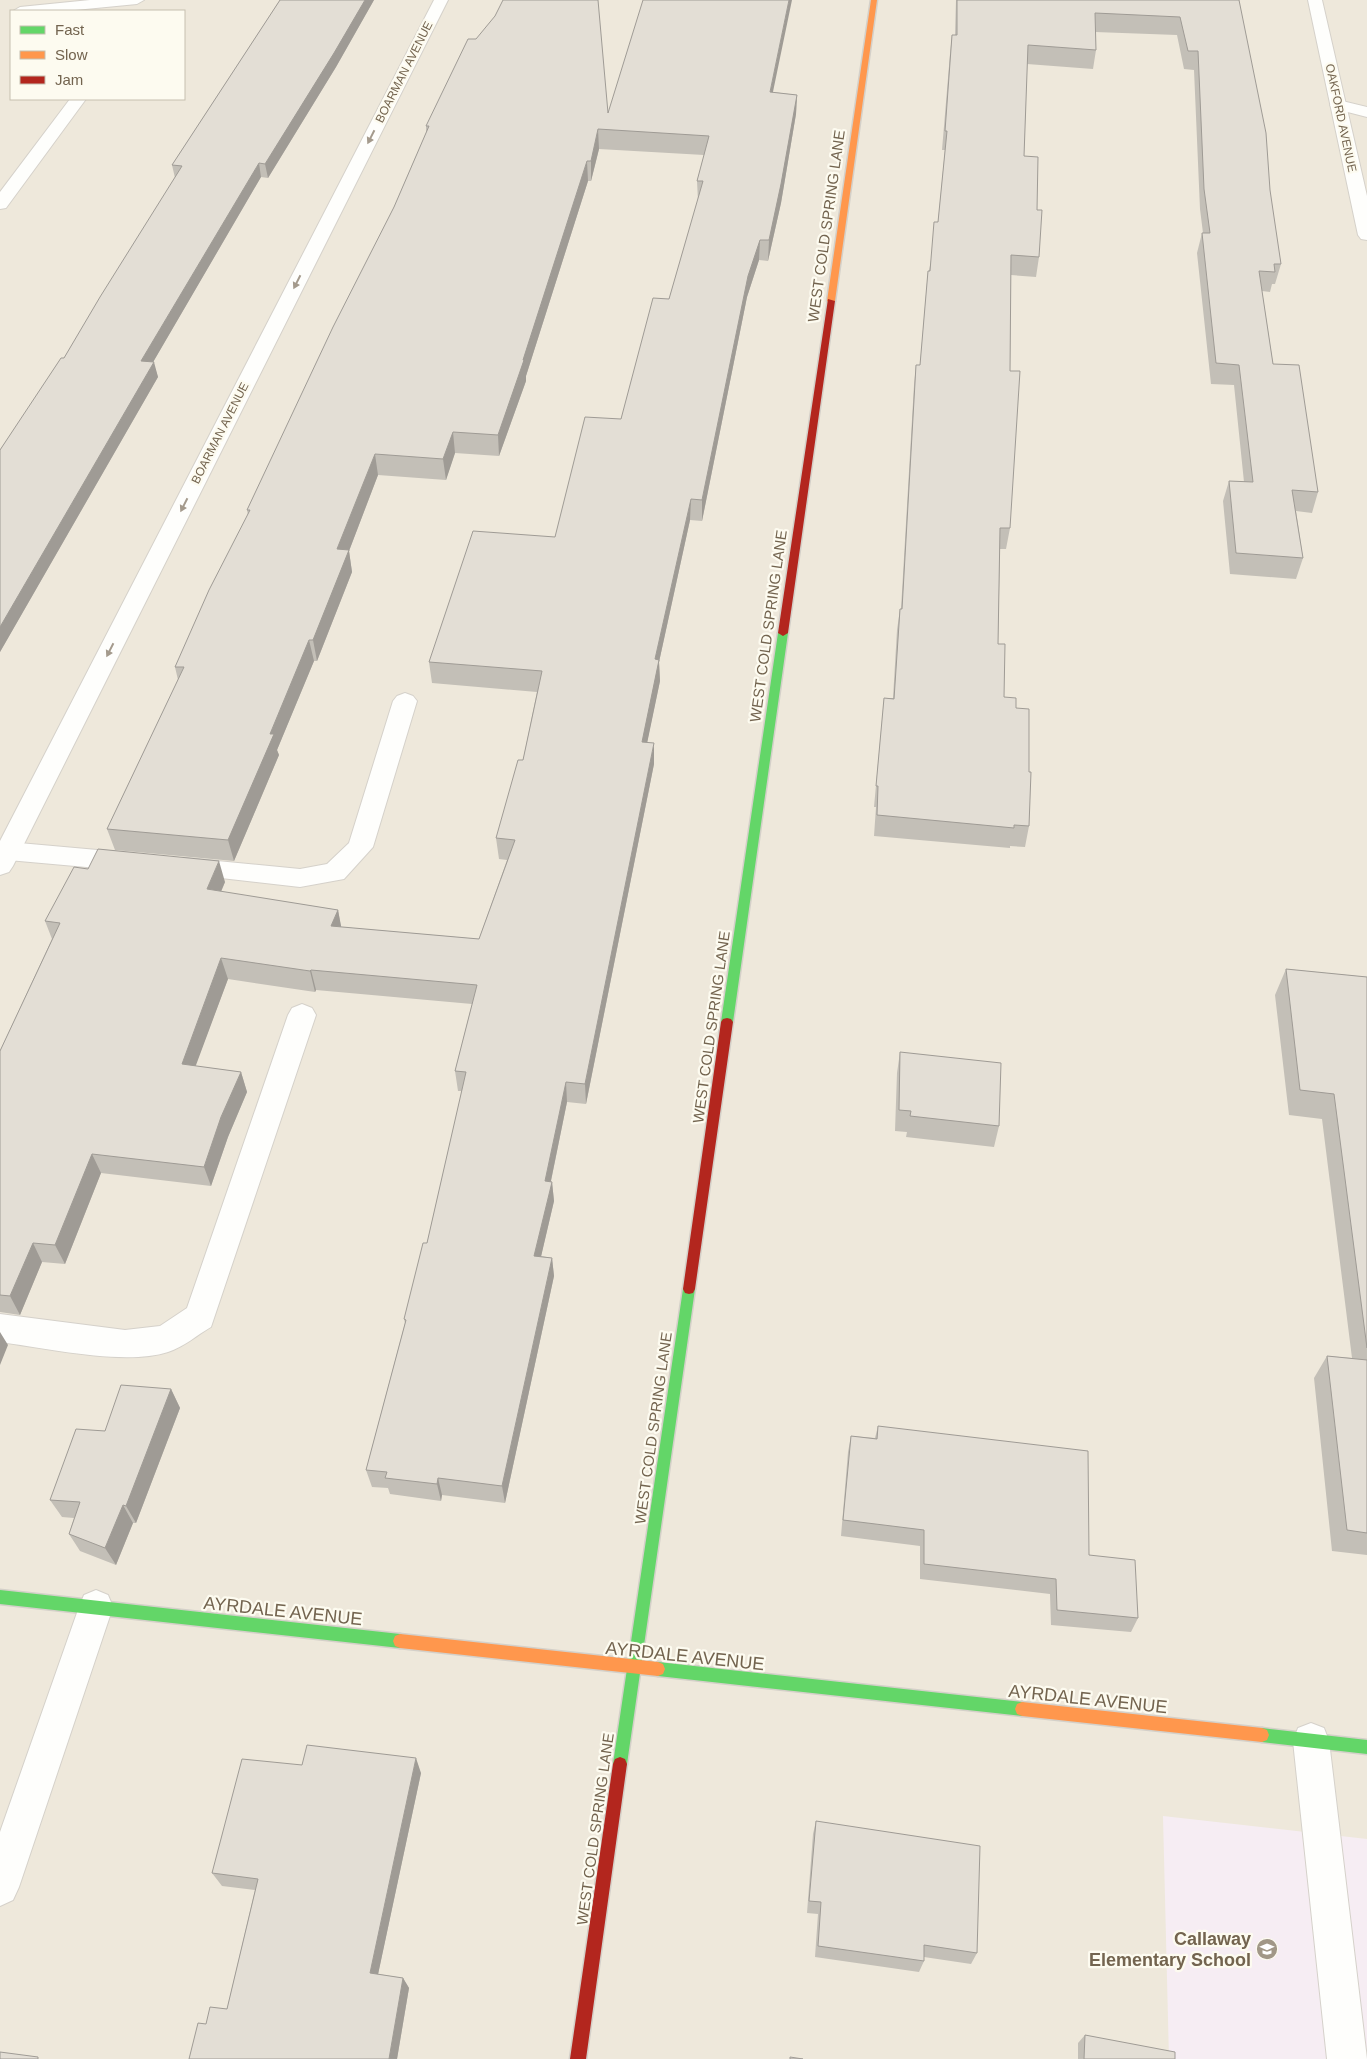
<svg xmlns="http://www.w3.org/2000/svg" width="1367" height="2059" viewBox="0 0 1367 2059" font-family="Helvetica,sans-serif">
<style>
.residential{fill:#eee8db;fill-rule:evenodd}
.education{fill:#f6edf3}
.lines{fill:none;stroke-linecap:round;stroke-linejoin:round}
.lane-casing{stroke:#d5d1ca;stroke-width:2}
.street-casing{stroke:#d5d1ca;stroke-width:2}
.fast-casing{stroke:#d4d0c9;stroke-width:3}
.slow-casing{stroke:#d4d0c9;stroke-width:3}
.jam-casing{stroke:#d4d0c9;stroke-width:3}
.lane{fill:#fefefc;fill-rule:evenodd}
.street{fill:#fefefc;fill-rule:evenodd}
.fast{fill:#63d668;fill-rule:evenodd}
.slow{fill:#ff974d;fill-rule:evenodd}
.jam{fill:#b3261e;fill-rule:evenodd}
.wall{fill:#c3bfb7}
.shaded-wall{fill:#9f9b95}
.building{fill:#e3ded5;stroke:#9f9b95}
.oneway{fill:#a49a8c}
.labels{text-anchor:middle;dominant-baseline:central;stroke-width:4.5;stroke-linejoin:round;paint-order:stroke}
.far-street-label{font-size:12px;fill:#73644f;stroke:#fdfbf0}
.street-label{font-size:15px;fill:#73644f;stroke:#fdfbf0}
.near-street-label{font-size:18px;fill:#73644f;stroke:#fdfbf0}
.near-poi-label{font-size:18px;font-weight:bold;fill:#73644f;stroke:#fdfbf0;text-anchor:end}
</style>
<rect width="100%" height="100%" fill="#f7f5ee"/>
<path class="residential" d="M 0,0 L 1367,0 L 1367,2059 L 0,2059 ZM 11,11 L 184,11 L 184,99 L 11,99 Z"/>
<path class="education" d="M 1163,1816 L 1367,1839 L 1367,2059 L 1169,2059 Z"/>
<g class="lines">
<g class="lane-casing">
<path id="lane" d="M 90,0 L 144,0 L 137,4 L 65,11 L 13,11 L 20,7 Z
M 70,99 L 86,99 L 6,208 L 0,209 L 0,192 Z
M 1338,100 L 1367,107 L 1367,117 L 1332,108 L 1330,105 Z
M 405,693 L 413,696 L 417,701 L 373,847 L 344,879 L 300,887 L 177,873 L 173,867 L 177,861 L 186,858 L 300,869 L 327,864 L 349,843 L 393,701 L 397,696 Z
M 8,842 L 131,853 L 140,856 L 144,862 L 140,868 L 131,871 L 8,860 L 0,858 L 0,844 Z
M 302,1004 L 312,1008 L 316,1015 L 211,1327 C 197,1335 184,1347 168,1352 C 125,1366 46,1348 0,1342 L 0,1314 L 125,1330 L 160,1326 L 187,1308 L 288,1015 L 292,1008 Z
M 96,1590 L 108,1595 L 113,1607 L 19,1887 L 13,1900 L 0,1906 L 0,1832 L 79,1607 L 84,1595 Z
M 1311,1723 L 1324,1728 L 1329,1741 L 1367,2059 L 1327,2059 L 1293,1741 L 1298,1728 Z"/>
</g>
<g class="street-casing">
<path id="street" d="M 434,0 L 448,0 L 13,866 L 9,872 L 0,875 L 0,841 Z
M 1308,0 L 1322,0 L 1367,196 L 1367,240 L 1361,239 L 1358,235 Z"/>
</g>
<g class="fast-casing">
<path id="fast" d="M 783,630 L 788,633 L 733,1022 L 731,1025 L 723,1025 L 721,1022 L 778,633 Z
M 689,1284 L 693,1285 L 695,1289 L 627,1764 L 625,1769 L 620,1771 L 615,1769 L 613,1764 L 683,1289 L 685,1285 Z
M 0,1590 L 400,1634 L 405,1636 L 407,1641 L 405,1646 L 400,1648 L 0,1604 Z
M 658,1662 L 1022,1702 L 1027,1704 L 1029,1709 L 1027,1714 L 1022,1716 L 658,1676 L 653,1674 L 651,1669 L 653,1664 Z
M 1262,1728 L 1367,1740 L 1367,1754 L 1262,1742 L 1257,1740 L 1255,1735 L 1257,1730 Z"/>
</g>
<g class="slow-casing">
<path id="slow" d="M 871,0 L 877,0 L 835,301 L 831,303 L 827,301 Z
M 400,1634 L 658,1662 L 663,1664 L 665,1669 L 663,1674 L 658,1676 L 400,1648 L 395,1646 L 393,1641 L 395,1636 Z
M 1022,1702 L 1262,1728 L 1267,1730 L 1269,1735 L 1267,1740 L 1262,1742 L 1022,1716 L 1017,1714 L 1015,1709 L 1017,1704 Z"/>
</g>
<g class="jam-casing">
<path id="jam" d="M 828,299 L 835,301 L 788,633 L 783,636 L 778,633 Z
M 727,1018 L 731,1019 L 733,1022 L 695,1289 L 693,1293 L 689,1294 L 685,1293 L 683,1289 L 721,1022 L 723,1019 Z
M 620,1757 L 625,1759 L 627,1764 L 586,2059 L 570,2059 L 613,1764 L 615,1759 Z"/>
</g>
<use href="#lane" class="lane"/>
<use href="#street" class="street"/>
<use href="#fast" class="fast"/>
<use href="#slow" class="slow"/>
<use href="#jam" class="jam"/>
</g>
<path class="wall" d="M 280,0 L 374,0 L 336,67 L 268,178 L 261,177 L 153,362 L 158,377 L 0,652 L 0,450 L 64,358 L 175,178 L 172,165 Z
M 956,0 L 1239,0 L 1281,264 L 1275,284 L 1272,284 L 1270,292 L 1262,291 L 1273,364 L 1318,492 L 1312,513 L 1296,511 L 1303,558 L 1296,579 L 1230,574 L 1223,501 L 1229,481 L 1244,482 L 1234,385 L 1211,384 L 1197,253 L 1202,233 L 1203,233 L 1200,209 L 1194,70 L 1184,69 L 1177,35 L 1095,32 L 1096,50 L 1093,69 L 1027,64 L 1024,156 L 1037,210 L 1039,257 L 1036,277 L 1011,275 L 1010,371 L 1010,528 L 1006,549 L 1000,549 L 998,644 L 1004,697 L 1016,708 L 1029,826 L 1025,847 L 1010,846 L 1010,848 L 874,836 L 876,807 L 874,807 L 884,698 L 893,698 L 897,630 L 900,609 L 901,609 L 914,385 L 916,365 L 920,365 L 928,271 L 929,271 L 938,222 L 945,150 L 942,150 L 950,54 L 952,35 L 955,35 Z
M 773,92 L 797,95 L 796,114 L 781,203 L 768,261 L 759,260 L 747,297 L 702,521 L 690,520 L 659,662 L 660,681 L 647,742 L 654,764 L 586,1104 L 567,1102 L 551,1181 L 552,1182 L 554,1201 L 541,1256 L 552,1258 L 554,1276 L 505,1503 L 442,1495 L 441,1501 L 390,1494 L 388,1488 L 372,1487 L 366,1470 L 405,1323 L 404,1319 L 427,1243 L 462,1091 L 458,1091 L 455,1071 L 472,1004 L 316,990 L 315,992 L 228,979 L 195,1066 L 241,1072 L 247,1092 L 228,1137 L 211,1186 L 101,1173 L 65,1264 L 42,1262 L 20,1315 L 0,1312 L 0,1051 L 52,939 L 45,921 L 88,869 L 225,882 L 221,892 L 338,910 L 341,927 L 479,939 L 507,860 L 499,859 L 496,838 L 523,760 L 537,692 L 432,683 L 429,662 L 555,537 L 621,419 L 669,299 L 698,201 L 697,181 L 704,155 L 599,149 L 591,181 L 588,181 L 526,376 L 526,381 L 499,456 L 455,453 L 446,480 L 378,475 L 349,551 L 352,572 L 317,661 L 314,661 L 277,750 L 279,755 L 234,861 L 115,850 L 107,829 L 178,680 L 175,667 L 248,515 L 247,510 L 394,207 L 426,133 L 426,126 L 608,113 Z
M 1286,969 L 1367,977 L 1367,1555 L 1332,1551 L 1314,1378 L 1327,1356 L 1352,1358 L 1322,1119 L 1289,1115 L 1275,995 Z
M 900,1052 L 999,1126 L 994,1147 L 906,1137 L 907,1132 L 895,1131 L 897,1073 Z
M 171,1389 L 180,1408 L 136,1523 L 133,1523 L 116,1565 L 80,1551 L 69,1534 L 74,1518 L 62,1517 L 50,1500 L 105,1431 Z
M 878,1426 L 1089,1555 L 1138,1618 L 1131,1632 L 1051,1625 L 1050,1594 L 920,1579 L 920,1546 L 841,1536 L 848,1452 L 851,1436 L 875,1438 Z
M 302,1765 L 421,1773 L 378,1974 L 403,1978 L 409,1988 L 397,2059 L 189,2059 L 206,2024 L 227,2009 L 255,1890 L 222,1886 L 212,1873 Z
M 816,1821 L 977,1953 L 971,1964 L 924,1957 L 924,1961 L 919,1972 L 815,1957 L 818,1914 L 807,1913 L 813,1834 Z
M 1085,2035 L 1175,2059 L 1078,2059 L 1078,2043 Z"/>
<path class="shaded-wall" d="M 365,0 L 374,0 L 336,67 L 268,178 L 265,164 Z
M 789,0 L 792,0 L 769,111 L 770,92 Z
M 797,95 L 796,114 L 781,203 L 768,261 L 769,240 Z
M 598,129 L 599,149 L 591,181 L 591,161 Z
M 587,161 L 588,181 L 526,376 L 526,381 L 499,456 L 498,435 Z
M 259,163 L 261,177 L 145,376 L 141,361 Z
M 760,240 L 759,260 L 747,297 L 702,521 L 702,500 L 748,276 Z
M 154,362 L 158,377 L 0,652 L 0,627 Z
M 453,432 L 455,453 L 446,480 L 443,459 Z
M 375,454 L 378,475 L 349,551 L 352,572 L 317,661 L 313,640 L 337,549 Z
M 691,499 L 690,520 L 659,662 L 660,681 L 643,763 L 642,742 L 655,659 Z
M 309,640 L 314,661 L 277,750 L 279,755 L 234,861 L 228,840 L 270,734 Z
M 654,743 L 654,764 L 586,1104 L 585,1084 Z
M 219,861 L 225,882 L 213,910 L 207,889 Z
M 338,910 L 342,931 L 331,926 Z
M 221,958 L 228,979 L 189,1084 L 182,1064 Z
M 311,970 L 316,990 L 315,992 L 310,971 Z
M 241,1072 L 247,1092 L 228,1137 L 211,1186 L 204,1167 L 221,1117 Z
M 566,1082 L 567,1102 L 547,1200 L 545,1181 Z
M 92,1154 L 101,1173 L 65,1264 L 55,1245 Z
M 552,1182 L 554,1201 L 537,1274 L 534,1256 Z
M 33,1243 L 42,1262 L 20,1315 L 10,1296 Z
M 552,1258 L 554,1276 L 505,1503 L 502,1486 Z
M 0,1332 L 8,1345 L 0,1365 Z
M 171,1389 L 180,1408 L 136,1523 L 126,1506 Z
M 438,1478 L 442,1495 L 441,1501 L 437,1484 Z
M 123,1505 L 133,1523 L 116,1565 L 105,1548 Z
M 416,1758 L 421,1773 L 376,1984 L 370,1973 Z
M 403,1978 L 409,1988 L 397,2059 L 389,2059 Z"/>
<path class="building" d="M 280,0 L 365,0 L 334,53 L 265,164 L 259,163 L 141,361 L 154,362 L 0,627 L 0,450 L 61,358 L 64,358 L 100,297 L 182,166 L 172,165 Z
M 503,0 L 598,0 L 608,113 L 643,0 L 789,0 L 770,92 L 797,95 L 781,184 L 769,240 L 760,240 L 748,276 L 702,500 L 691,499 L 655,659 L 659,660 L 642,742 L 654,743 L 585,1084 L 566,1082 L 545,1181 L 552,1182 L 534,1256 L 552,1258 L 502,1486 L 438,1478 L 437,1484 L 385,1478 L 387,1472 L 366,1470 L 406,1320 L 404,1319 L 423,1243 L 427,1243 L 466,1072 L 455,1071 L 477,985 L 311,970 L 310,971 L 221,958 L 182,1064 L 241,1072 L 221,1117 L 204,1167 L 92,1154 L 55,1245 L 33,1243 L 10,1296 L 0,1295 L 0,1051 L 60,923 L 45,921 L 74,867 L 88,869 L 98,849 L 219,861 L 207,889 L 338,910 L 331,926 L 479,939 L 515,840 L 496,838 L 518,760 L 523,760 L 542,671 L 429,662 L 473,531 L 555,537 L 585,417 L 621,419 L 653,298 L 669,299 L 703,181 L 697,181 L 709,136 L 598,129 L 591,161 L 587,161 L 523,360 L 524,360 L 498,435 L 453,432 L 443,459 L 375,454 L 337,549 L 349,550 L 313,640 L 309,640 L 270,734 L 274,734 L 228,840 L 107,829 L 184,667 L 175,667 L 209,590 L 250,510 L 247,510 L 333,327 L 394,207 L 429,126 L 426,126 L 468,39 L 476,39 L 495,16 Z
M 957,0 L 1239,0 L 1266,133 L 1270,190 L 1281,264 L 1274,264 L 1275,272 L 1259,271 L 1273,364 L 1299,365 L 1318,492 L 1292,490 L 1303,558 L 1236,553 L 1229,481 L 1253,482 L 1239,365 L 1216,363 L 1202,233 L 1210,233 L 1204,189 L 1198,51 L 1188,51 L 1180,17 L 1095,13 L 1096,50 L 1028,45 L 1024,156 L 1038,157 L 1037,210 L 1042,210 L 1039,257 L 1011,255 L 1010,371 L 1020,371 L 1010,528 L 1000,528 L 998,644 L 1005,644 L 1004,697 L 1016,698 L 1016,708 L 1029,709 L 1029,772 L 1031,772 L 1029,826 L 1014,825 L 1014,828 L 877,815 L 878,786 L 876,786 L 884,698 L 894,699 L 900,609 L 902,609 L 916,365 L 920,365 L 928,271 L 930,271 L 934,222 L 938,222 L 947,131 L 945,131 L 952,35 L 957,35 Z
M 1286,969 L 1367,977 L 1367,1348 L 1334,1094 L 1300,1090 Z
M 900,1052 L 1001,1063 L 999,1126 L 910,1116 L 911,1111 L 899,1110 Z
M 1327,1356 L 1367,1360 L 1367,1533 L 1347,1530 Z
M 121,1385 L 171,1389 L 126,1506 L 123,1505 L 105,1548 L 69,1534 L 80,1502 L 50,1500 L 76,1429 L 105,1431 Z
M 878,1426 L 1088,1451 L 1089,1555 L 1135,1560 L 1138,1618 L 1057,1610 L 1056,1579 L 924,1564 L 924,1530 L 843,1520 L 851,1436 L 877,1439 Z
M 307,1745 L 416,1758 L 370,1973 L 403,1978 L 389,2059 L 189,2059 L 198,2023 L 206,2024 L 210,2007 L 227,2009 L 258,1879 L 212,1873 L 242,1759 L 302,1765 Z
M 816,1821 L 980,1846 L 977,1953 L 924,1945 L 924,1961 L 818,1946 L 821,1902 L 809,1901 Z
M 1085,2035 L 1175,2052 L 1175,2059 L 1084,2059 Z
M 0,2052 L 38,2057 L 38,2059 L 0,2059 Z
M 790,2057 L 803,2059 L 790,2059 Z"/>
<defs><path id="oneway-solid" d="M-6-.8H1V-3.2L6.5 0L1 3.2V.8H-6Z" transform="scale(1.25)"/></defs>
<g class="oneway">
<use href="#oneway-solid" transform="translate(371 137) rotate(117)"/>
<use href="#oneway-solid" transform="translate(297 282) rotate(117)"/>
<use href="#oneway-solid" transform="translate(184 505) rotate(117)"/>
<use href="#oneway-solid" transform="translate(110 650) rotate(117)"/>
</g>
<defs>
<g id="school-disc" transform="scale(1.125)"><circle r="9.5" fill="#a19787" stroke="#fdfbf0"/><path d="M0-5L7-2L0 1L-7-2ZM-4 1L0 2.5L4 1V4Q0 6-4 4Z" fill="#fff"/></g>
</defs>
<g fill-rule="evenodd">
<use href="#school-disc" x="1267" y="1949"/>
</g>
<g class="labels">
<g class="far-street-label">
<text transform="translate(404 72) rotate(-63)">BOARMAN AVENUE</text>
<text transform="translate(1341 118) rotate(78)">OAKFORD AVENUE</text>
<text transform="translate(220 433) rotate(-63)">BOARMAN AVENUE</text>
</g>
<g class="street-label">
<text transform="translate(826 226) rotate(-82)">WEST COLD SPRING LANE</text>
<text transform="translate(768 626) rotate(-82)">WEST COLD SPRING LANE</text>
<text transform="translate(711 1027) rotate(-82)">WEST COLD SPRING LANE</text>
<text transform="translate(653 1428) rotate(-82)">WEST COLD SPRING LANE</text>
<text transform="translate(595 1829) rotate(-82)">WEST COLD SPRING LANE</text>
</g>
<g class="near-street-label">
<text transform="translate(283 1611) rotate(6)">AYRDALE AVENUE</text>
<text transform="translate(685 1656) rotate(6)">AYRDALE AVENUE</text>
<text transform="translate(1088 1699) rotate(6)">AYRDALE AVENUE</text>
</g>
<g class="near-poi-label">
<text x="1251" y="1939">Callaway<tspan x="1251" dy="21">Elementary School</tspan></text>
</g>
</g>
<rect x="10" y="10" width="175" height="90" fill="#fdfbf0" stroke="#c6bfb0"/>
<rect x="20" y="26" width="25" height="8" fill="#63d668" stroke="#c6bfb0"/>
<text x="55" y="35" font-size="15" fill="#73644f">Fast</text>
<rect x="20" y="51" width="25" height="8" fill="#ff974d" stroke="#c6bfb0"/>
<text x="55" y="60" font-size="15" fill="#73644f">Slow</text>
<rect x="20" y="76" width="25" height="8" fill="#b3261e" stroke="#c6bfb0"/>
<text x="55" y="85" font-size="15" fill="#73644f">Jam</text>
</svg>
